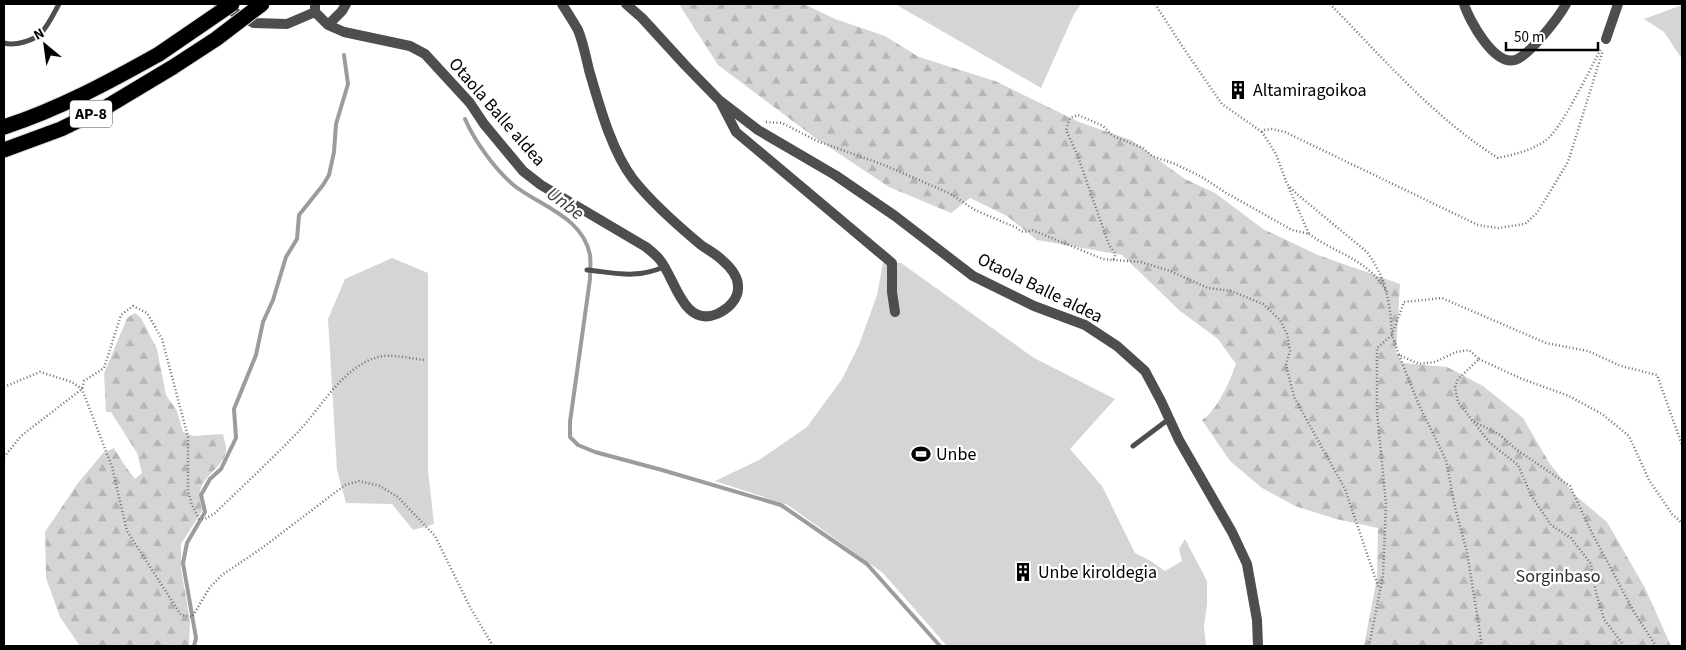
<svg xmlns="http://www.w3.org/2000/svg" width="1686" height="650" viewBox="0 0 1686 650" font-family="'Source Sans 3',sans-serif">
<style>
.green{fill:#d5d5d5}
.forest{fill:url(#forest-firs)}
.lines{fill:none;stroke-linecap:round;stroke-linejoin:round}
.stream{stroke:#9c9c9c;stroke-width:4}
.highway-casing{stroke:#dbdbdb;stroke-width:17}
.path{stroke:#707070;stroke-width:2.5;stroke-dasharray:1 2.5;stroke-linecap:butt}
.lane{stroke:#4e4e4e;stroke-width:5}
.street{stroke:#4e4e4e;stroke-width:10}
.highway{stroke:#000;stroke-width:15}
.highway-bridge-casing{stroke:#dbdbdb;stroke-width:17;stroke-linecap:butt}
.highway-bridge{stroke:#000;stroke-width:15}
.labels{text-anchor:middle;dominant-baseline:central;stroke-width:4.5;stroke-linejoin:round;paint-order:stroke}
.shield{fill:#fff;stroke:#4c4c4c;stroke-width:1}
.shield-label{font-size:16px;font-weight:bold;fill:#000}
.poi-label{font-size:18px;fill:#000;stroke:#fff;text-anchor:start}
.street-label{font-size:18px;fill:#000;stroke:#fff}
.park-label{font-size:18px;fill:#2c2c2c;stroke:#fff}
.water-label{font-size:19px;font-style:italic;fill:#3d3d3d;stroke:#fff}
</style>
<defs>
<pattern id="forest-firs" width="22" height="20" patternUnits="userSpaceOnUse" patternTransform="scale(1.25)"><rect width="22" height="20" fill="#d5d5d5"/><path d="M5 1l3.5 6h-7zM16 11l3.5 6h-7z" fill="#b5b5b5"/></pattern>
</defs>
<rect width="100%" height="100%" fill="#fff"/>
<path class="green" d="M 895,4 L 1081,4 L 1074,14 L 1041,88 Z
M 1682,5 L 1682,59 L 1664,32 L 1644,19 Z
M 392,258 L 428,273 L 428,470 L 434,524 L 413,530 L 392,504 L 346,503 L 337,470 L 328,319 L 345,279 Z
M 883,263 L 901,263 L 1034,358 L 1115,399 L 1070,449 L 1102,486 L 1135,553 L 1149,560 L 1165,571 L 1182,561 L 1179,549 L 1185,539 L 1207,581 L 1207,604 L 1204,626 L 1206,646 L 947,646 L 883,573 L 788,505 L 715,481 L 759,460 L 807,427 L 842,379 L 859,345 L 877,295 Z"/>
<path class="forest" d="M 679,4 L 804,4 L 835,19 L 885,36 L 919,57 L 995,81 L 1079,122 L 1131,140 L 1185,179 L 1215,193 L 1263,229 L 1318,255 L 1400,284 L 1396,352 L 1402,363 L 1447,367 L 1483,386 L 1523,418 L 1550,464 L 1576,496 L 1607,522 L 1645,588 L 1671,646 L 1364,646 L 1377,578 L 1378,528 L 1336,519 L 1295,506 L 1262,488 L 1230,461 L 1202,420 C 1217,411 1230,381 1236,364 L 1218,339 L 1180,311 L 1122,255 L 1037,240 L 1007,216 L 970,198 L 951,213 L 889,187 L 814,137 L 718,65 Z
M 135,313 L 141,318 L 157,349 L 166,395 L 177,411 L 183,432 L 193,436 L 223,434 C 224,439 226,445 226,450 C 224,467 204,474 200,491 C 199,497 201,504 202,511 L 181,544 L 181,569 L 190,621 L 189,646 L 80,646 L 60,617 L 46,578 L 45,532 L 78,483 L 103,453 L 114,448 L 123,463 L 135,479 L 142,473 L 137,453 L 111,412 L 106,412 L 104,374 L 127,318 Z"/>
<g class="lines">
<path class="stream" d="M 465,119 C 475,142 496,171 516,187 C 543,207 583,218 590,255 C 591,263 590,271 590,279 L 570,422 L 570,437 L 578,445 L 595,452 L 662,470 L 781,505 L 867,564 L 940,646
M 194,646 L 196,638 L 183,563 L 187,543 L 205,512 L 201,495 L 210,479 L 221,469 L 236,438 L 234,409 L 256,355 L 263,322 L 273,300 L 286,257 L 297,239 L 299,215 L 323,185 L 329,175 L 334,152 L 336,124 L 348,84 L 344,55"/>
<g class="highway-casing">
<path id="highway" d="M 4,127 C 59,109 109,82 159,54
M 4,150 L 61,129 L 108,106 L 173,67"/>
</g>
<path class="path" d="M 1155,4 L 1186,52 L 1222,104 L 1262,132
M 1330,4 C 1382,57 1434,118 1498,158 C 1515,154 1530,151 1545,141 C 1562,129 1589,70 1601,49
M 766,122 L 782,123 L 817,141 L 884,165 L 949,193 L 975,210 L 1017,228 C 1022,233 1026,232 1032,230 L 1103,259 L 1113,260 L 1115,257 L 1115,253 L 1109,245 L 1077,154 L 1066,130 L 1070,118 L 1078,115 L 1103,126 L 1113,136 L 1143,148 L 1152,156 L 1175,164 L 1200,176 L 1228,194 L 1292,230 L 1309,234 L 1288,186
M 1309,234 C 1329,249 1357,257 1375,276 C 1379,280 1383,286 1387,292
M 1113,260 L 1141,262 L 1170,271 L 1208,288 L 1231,291 L 1263,304 L 1280,320 L 1287,334 L 1290,351 L 1286,365 L 1294,397 L 1345,489 L 1379,589
M 1399,355 L 1419,405 L 1446,460 L 1455,507 L 1467,552 L 1482,646
M 1479,359 L 1522,379 L 1569,396 L 1602,414 L 1629,436 L 1649,480 L 1672,514 L 1682,523
M 4,387 L 40,372 L 72,382 L 82,389 L 112,467 L 127,531 L 181,615 L 192,617 L 210,587 L 222,575 L 262,548 L 345,485 L 359,481 L 380,486 L 398,497 L 435,536 L 470,607 L 493,646
M 1471,420 L 1500,435 L 1517,450 L 1570,486 L 1591,531 L 1634,612 L 1656,646
M 4,457 L 21,436 L 82,389 L 84,381 L 104,368 L 121,315 L 133,306 L 147,313 L 162,339 L 188,437 L 188,490 L 192,505 L 199,519 L 205,519 L 215,513 C 243,486 272,459 299,431 C 321,407 343,368 375,358 C 389,353 408,358 424,360
M 1369,646 L 1383,576 L 1386,504 L 1377,412 L 1377,348 L 1392,335 C 1390,302 1387,280 1367,252 L 1298,195 L 1287,184 L 1276,154 L 1262,132 L 1264,130 L 1272,129 L 1285,132 L 1478,225 L 1498,228 L 1525,224 L 1537,213 L 1568,162 L 1603,50
M 1624,646 L 1604,619 L 1596,593 L 1591,564 L 1571,538 L 1551,525 L 1531,495 L 1518,465 L 1490,443 L 1458,402 L 1455,387 L 1458,379 L 1479,359 L 1469,350 L 1456,352 L 1435,362 L 1419,364 L 1399,355 L 1392,335 L 1404,302 L 1442,298 L 1546,343 L 1588,351 L 1621,366 L 1657,375 L 1682,445"/>
<path class="lane" d="M 4,43 C 15,46 34,41 42,32 C 49,24 54,13 59,4
M 587,270 C 617,273 635,279 664,267
M 1133,446 L 1169,419"/>
<path class="street" d="M 219,4 L 254,23 L 287,24 L 315,12
M 315,4 L 315,12 L 328,25 L 344,32 L 410,46 L 425,54 L 470,103 L 484,124 L 523,171 L 541,185 L 646,247 C 651,251 656,255 660,260 C 675,278 683,328 717,314 C 728,309 739,299 738,286 C 738,276 729,266 722,260 C 716,254 708,250 701,245 C 677,225 652,203 633,179 C 611,150 599,104 589,70 C 586,57 583,42 578,30 C 573,21 567,12 562,4
M 626,4 L 642,18 L 685,65 L 719,100 L 758,130 L 835,175 L 895,216 L 973,276 L 1034,306 L 1085,325 L 1117,346 L 1145,371 L 1161,401 L 1179,440 L 1232,532 L 1247,564 L 1257,620 L 1258,646
M 1464,4 C 1469,20 1494,66 1515,60 C 1529,56 1559,17 1566,4
M 328,25 L 342,11 L 346,4
M 1606,39 L 1618,4
M 721,103 L 736,132 L 892,263 L 892,292 L 895,312"/>
<use href="#highway" class="highway"/>
<g class="highway-bridge-casing">
<path id="highway-bridge" d="M 159,54 L 232,4
M 173,67 L 216,39 L 262,4"/>
</g>
<use href="#highway-bridge" class="highway-bridge"/>
</g>
<defs>
<g id="building-bare" transform="scale(1.5)"><path d="M-4-6H4V6H1V3H-1V6H-4ZM-2.5-4.3h1.7v1.8h-1.7ZM.8-4.3h1.7v1.8H.8ZM-2.5-1h1.7V.8h-1.7ZM.8-1h1.7V.8H.8Z" fill="#000" stroke="#fff" stroke-width="2.5" paint-order="stroke"/></g>
<g id="stadium-bare" transform="scale(1.5)"><path d="M0-5a6.5 5 0 1 0 0 10a6.5 5 0 1 0 0-10ZM-3.5-1.8h7v3.6h-7Z" fill="#000" stroke="#fff" stroke-width="2.5" paint-order="stroke"/></g>
</defs>
<g fill-rule="evenodd">
<use href="#building-bare" x="1238" y="90"/>
<use href="#stadium-bare" x="921" y="454"/>
<use href="#building-bare" x="1023" y="572"/>
</g>
<g class="labels">
<rect class="shield" x="70" y="100.5" width="42" height="27" rx="4"/>
<g class="shield-label">
<text x="91" y="114">AP-8</text>
</g>
<g class="poi-label">
<text x="1253" y="90">Altamiragoikoa</text>
<text x="936" y="454">Unbe</text>
<text x="1038" y="572">Unbe kiroldegia</text>
</g>
<g class="street-label">
<text transform="translate(497 112) rotate(49)">Otaola Balle aldea</text>
<text transform="translate(1040 288) rotate(26)">Otaola Balle aldea</text>
</g>
<g class="park-label">
<text x="1558" y="576">Sorginbaso</text>
</g>
<g class="water-label">
<text transform="translate(565 204) rotate(37)">Unbe</text>
</g>
</g>
<rect width="1686" height="650" fill="none" stroke="#000000" stroke-width="10"/>
<g transform="translate(45 45) rotate(331)" stroke="#ffffff" stroke-width="4" paint-order="stroke">
<path d="M0-4L9 19L0 12L-9 19Z" fill="#000000"/>
<text y="-8" font-size="14" font-weight="bold" text-anchor="middle" fill="#000000">N</text>
</g>
<path d="M1506 42v8h92v-8" fill="none" stroke="#000000" stroke-width="2.5"/>
<text x="1514" y="42" font-size="15" fill="#000000" stroke="#ffffff" stroke-width="4" paint-order="stroke">50 m</text>
</svg>
